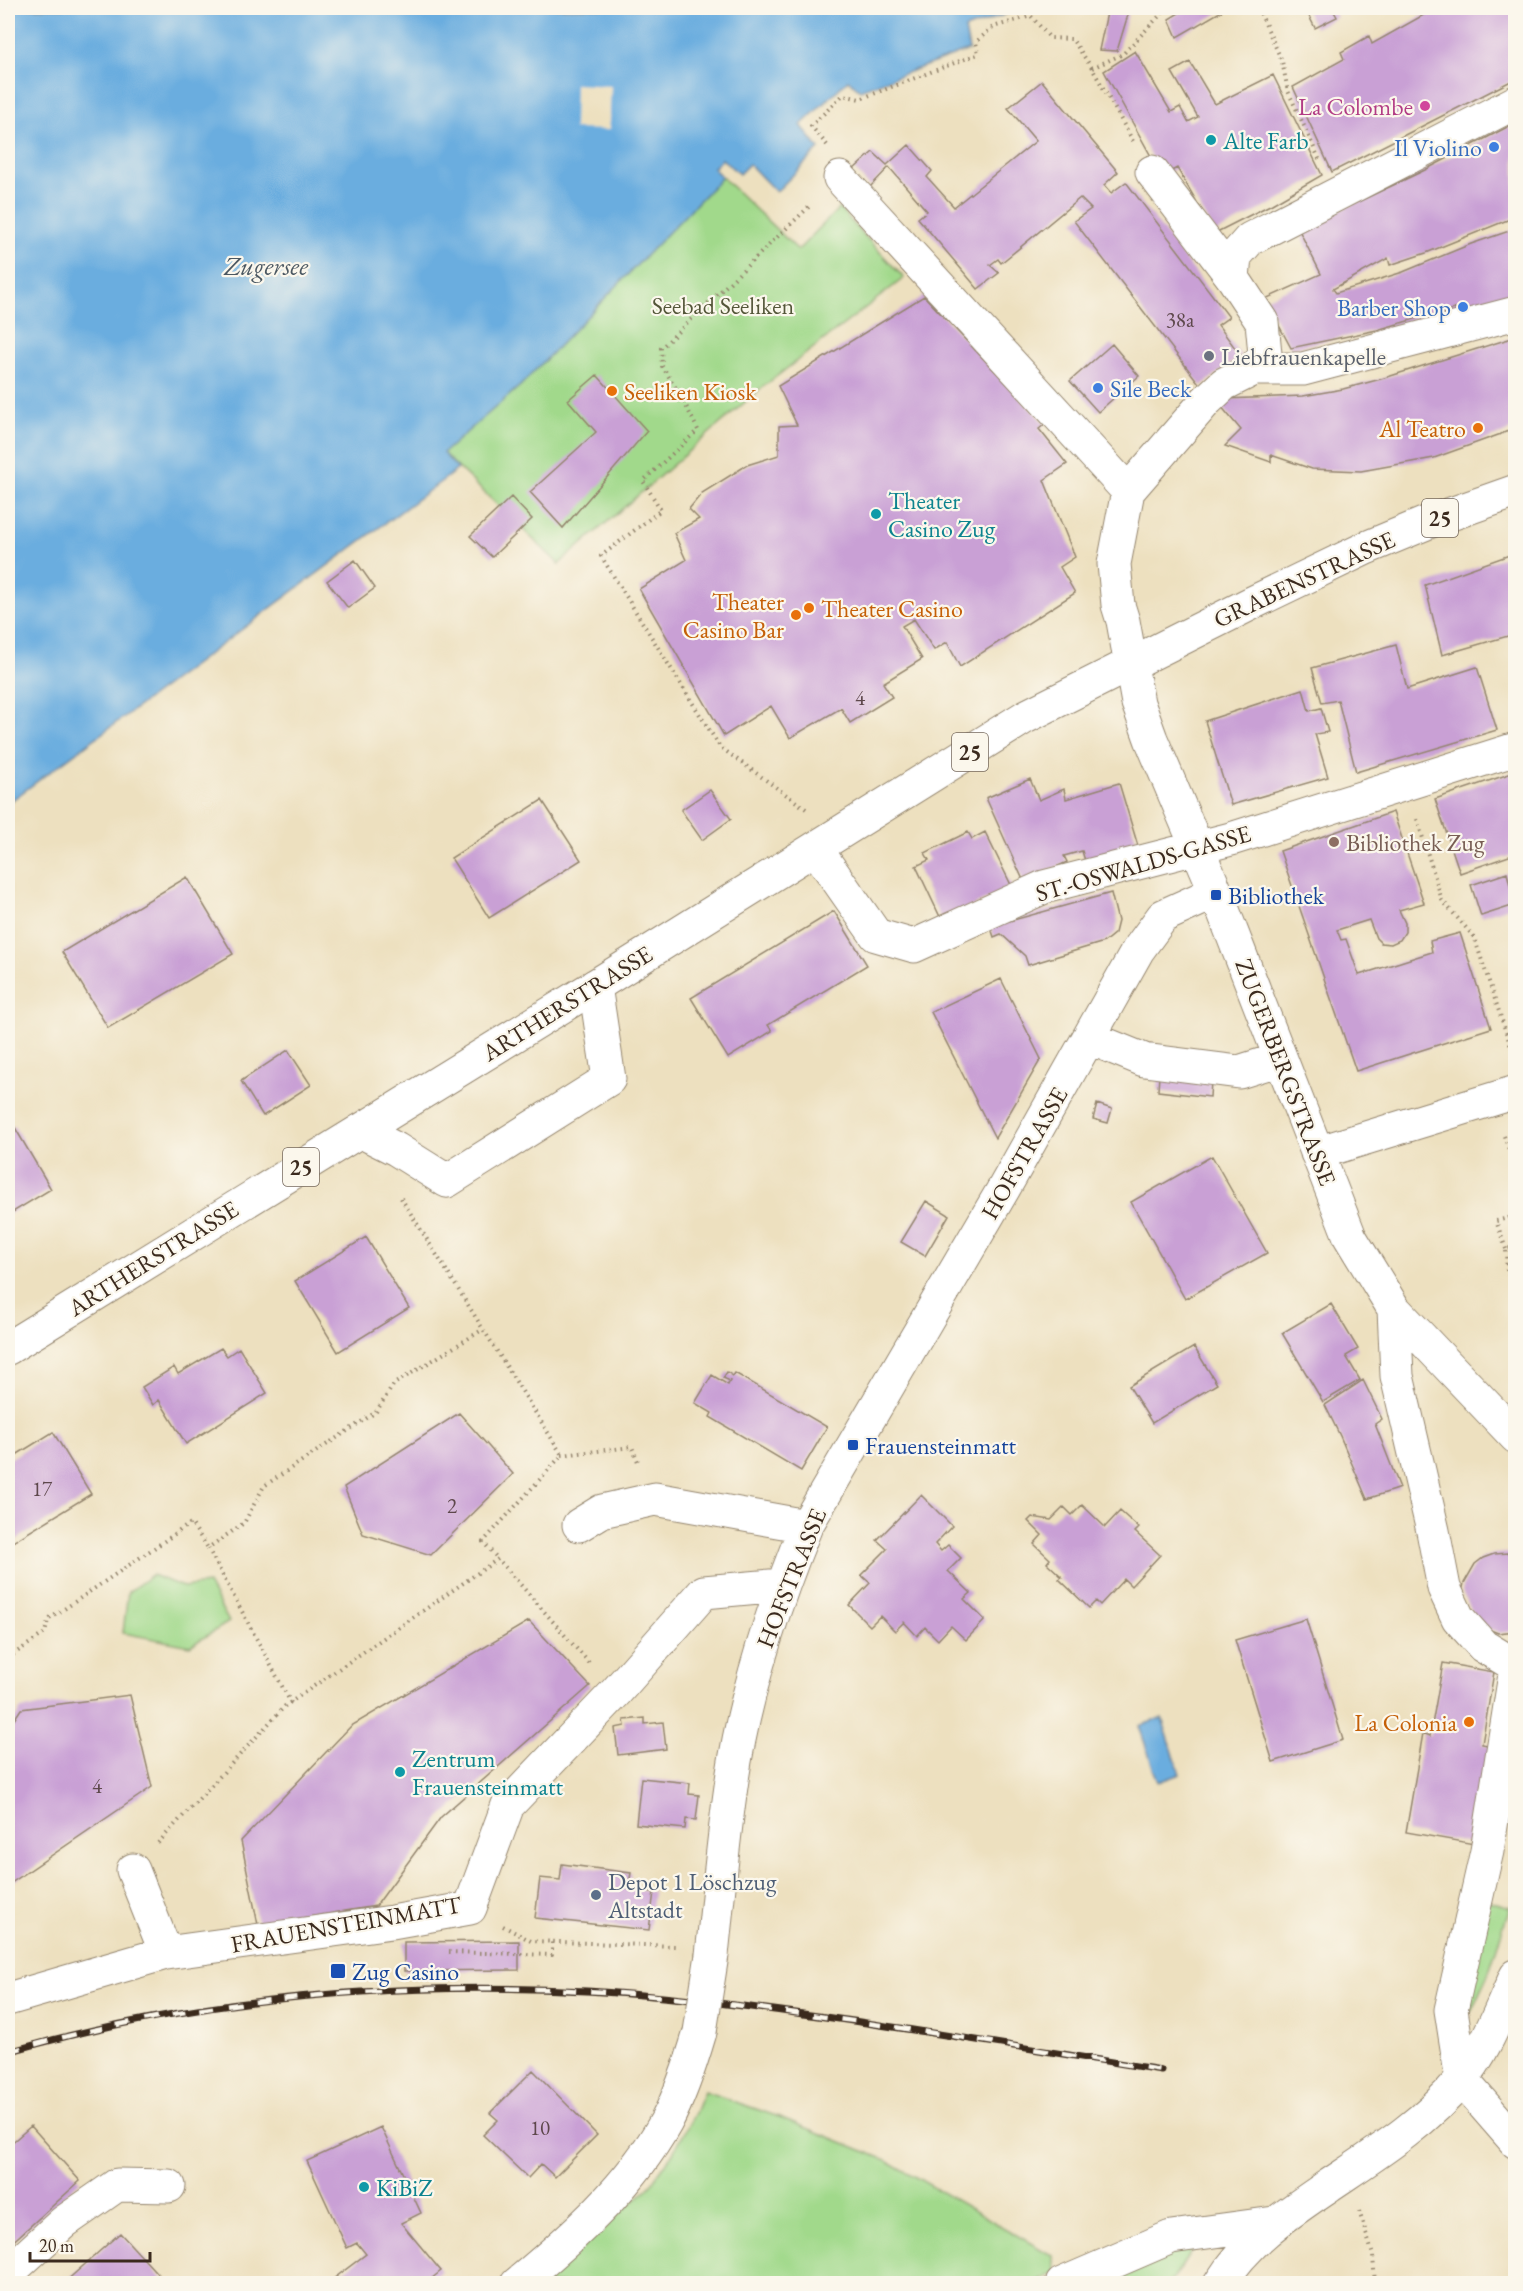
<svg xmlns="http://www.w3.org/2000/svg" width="1523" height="2291" viewBox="0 0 1523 2291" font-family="'EB Garamond',serif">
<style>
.green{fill:#a1d98b;stroke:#6e8254;stroke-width:1.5}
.water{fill:#6aaddf;stroke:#526c7e;stroke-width:1.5}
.pier{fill:#ede0bf}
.building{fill:#c9a0d5}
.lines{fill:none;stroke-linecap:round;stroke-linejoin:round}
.minor-casing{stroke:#94856e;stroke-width:35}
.major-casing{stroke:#94856e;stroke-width:35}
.path{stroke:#94856e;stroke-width:4;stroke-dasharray:1.5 4.5;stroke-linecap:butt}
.minor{stroke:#fff;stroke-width:33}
.major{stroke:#fff;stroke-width:33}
.rail-casing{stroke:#3b2a1e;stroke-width:7}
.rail{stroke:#fbf7ec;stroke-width:4.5;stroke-dasharray:14;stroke-linecap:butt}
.minor-bridge-casing{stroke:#94856e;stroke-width:35;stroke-linecap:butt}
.minor-bridge{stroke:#fff;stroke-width:33}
.hotel-dot{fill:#d1479c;stroke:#fbf7ec;stroke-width:2}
.culture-dot{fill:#0f9aa8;stroke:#fbf7ec;stroke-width:2}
.shop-dot{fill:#3f7fe0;stroke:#fbf7ec;stroke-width:2}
.worship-dot{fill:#6b7280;stroke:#fbf7ec;stroke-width:2}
.food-dot{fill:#e8710a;stroke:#fbf7ec;stroke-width:2}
.education-dot{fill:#8d6e63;stroke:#fbf7ec;stroke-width:2}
.transit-dot{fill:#1a4fb4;stroke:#fbf7ec;stroke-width:2}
.service-dot{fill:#5c6f8a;stroke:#fbf7ec;stroke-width:2}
.labels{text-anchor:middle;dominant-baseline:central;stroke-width:4.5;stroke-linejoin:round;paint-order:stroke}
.number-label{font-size:21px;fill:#5e484c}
.shield{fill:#fbf7ec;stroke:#75685c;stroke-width:1.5}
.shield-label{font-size:22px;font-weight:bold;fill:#3b2a1e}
.hotel-label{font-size:24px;fill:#b23c85;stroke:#fbf7ec;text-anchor:end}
.culture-label{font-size:24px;fill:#0d838f;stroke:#fbf7ec;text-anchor:start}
.shop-label{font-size:24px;fill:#366cbe;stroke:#fbf7ec;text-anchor:end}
.park-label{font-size:24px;fill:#545639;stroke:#fbf7ec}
.worship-label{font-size:24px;fill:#5b616d;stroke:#fbf7ec;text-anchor:start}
.food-label{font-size:24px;fill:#c56008;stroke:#fbf7ec;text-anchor:end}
.street-label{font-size:24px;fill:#3b2a1e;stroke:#fbf7ec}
.education-label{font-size:24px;fill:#785e54;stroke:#fbf7ec;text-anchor:start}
.transit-label{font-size:24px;fill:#164399;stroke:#fbf7ec;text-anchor:start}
.service-label{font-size:24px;fill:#4e5e75;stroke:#fbf7ec;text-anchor:start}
.water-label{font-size:26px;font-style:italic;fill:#4b5862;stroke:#fbf7ec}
</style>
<rect width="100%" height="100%" fill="#fbf7ec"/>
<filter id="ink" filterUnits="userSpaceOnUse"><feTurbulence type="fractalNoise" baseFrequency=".0167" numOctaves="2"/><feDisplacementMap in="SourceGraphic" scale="12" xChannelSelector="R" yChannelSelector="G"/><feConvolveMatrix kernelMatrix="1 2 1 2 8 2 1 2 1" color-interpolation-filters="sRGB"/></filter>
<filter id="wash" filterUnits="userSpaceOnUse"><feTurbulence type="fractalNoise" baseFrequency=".008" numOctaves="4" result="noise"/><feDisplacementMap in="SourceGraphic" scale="24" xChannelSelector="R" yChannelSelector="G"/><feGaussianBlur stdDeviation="1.35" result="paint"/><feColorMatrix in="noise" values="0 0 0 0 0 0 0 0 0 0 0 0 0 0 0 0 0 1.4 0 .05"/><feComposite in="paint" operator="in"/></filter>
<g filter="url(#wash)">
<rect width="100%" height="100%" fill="#ede0bf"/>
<path class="green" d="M 722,177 L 798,250 L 839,208 L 904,278 L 759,390 L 559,564 L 443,453 L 521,385 Z
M 152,1575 L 183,1587 L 208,1584 L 229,1622 L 190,1646 L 123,1633 L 128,1592 Z
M 1483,1899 L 1510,1907 L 1487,1977 L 1471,2011 L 1457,2005 Z
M 704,2091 L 782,2118 L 886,2160 L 1053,2256 L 1056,2272 L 1035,2284 L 545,2284 L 546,2280 L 648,2188 L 671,2156 L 695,2113 Z
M 1197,2242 L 1171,2283 L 1079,2284 Z"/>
<path class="water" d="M 8,8 L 1023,8 L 965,29 L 969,50 L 860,90 L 848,80 L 801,125 L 819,149 L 776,192 L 749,164 L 739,174 L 722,159 L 713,168 L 722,177 L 521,385 L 443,453 L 458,469 L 8,803 Z
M 1162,1718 L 1180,1774 L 1158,1782 L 1139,1726 Z"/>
<path class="pier" d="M 575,84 L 611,86 L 609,130 L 574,129 Z"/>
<g id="blocks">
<path class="building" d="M 1108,8 L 1130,8 L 1117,51 L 1099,50 Z
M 1187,8 L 1227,8 L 1177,37 L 1169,19 Z
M 1305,8 L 1332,8 L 1337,17 L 1315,28 Z
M 1436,8 L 1515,8 L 1515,79 L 1332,172 L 1293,87 L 1344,59 L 1341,52 L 1369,36 L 1372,44 Z
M 1135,51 L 1171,112 L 1180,107 L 1188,122 L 1198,117 L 1172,72 L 1190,62 L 1215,104 L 1273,75 L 1322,175 L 1272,204 L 1215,233 L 1177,168 L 1162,176 L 1104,71 Z
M 1042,81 L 1118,172 L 1104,185 L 1111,193 L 1126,182 L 1229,317 L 1218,325 L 1241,356 L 1201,386 L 1074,221 L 1091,209 L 1080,198 L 1001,263 L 998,259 L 990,265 L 999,273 L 978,289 L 918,218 L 927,211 L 889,167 L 870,187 L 854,169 L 873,152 L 887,165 L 909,145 L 932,171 L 927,177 L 954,207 L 1036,141 L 1008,108 Z
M 1515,123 L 1515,217 L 1426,253 L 1390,265 L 1388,258 L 1333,289 L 1336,293 L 1403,272 L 1471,244 L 1515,229 L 1515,296 L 1458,316 L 1455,308 L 1441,314 L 1418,318 L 1377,330 L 1291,348 L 1265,299 L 1321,274 L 1299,230 L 1425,170 Z
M 924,296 L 1045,424 L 1039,429 L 1067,464 L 1044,480 L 1075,557 L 1060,567 L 1075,593 L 960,667 L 947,642 L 934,650 L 914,619 L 902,626 L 922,659 L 883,683 L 892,697 L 850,723 L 841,708 L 790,738 L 771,706 L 724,736 L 639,589 L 686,560 L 674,533 L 699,519 L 689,509 L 702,493 L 747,465 L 779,455 L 779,426 L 797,425 L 778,386 Z
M 1515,337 L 1515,428 L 1501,434 L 1434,458 L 1361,471 L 1312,469 L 1271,455 L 1271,462 L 1225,446 L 1241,430 L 1220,405 L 1224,399 L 1303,396 L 1343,389 L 1381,379 Z
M 1112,344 L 1139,376 L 1098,412 L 1070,381 Z
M 597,375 L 647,431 L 563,528 L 530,492 L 596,432 L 568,400 Z
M 511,497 L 532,519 L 492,557 L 470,536 Z
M 1515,553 L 1515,634 L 1442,655 L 1425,585 Z
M 355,560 L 375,588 L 348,608 L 327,581 Z
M 1396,645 L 1407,689 L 1477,667 L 1497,730 L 1356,772 L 1338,700 L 1322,703 L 1312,668 Z
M 1303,689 L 1309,711 L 1321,708 L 1328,732 L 1315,734 L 1328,777 L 1231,805 L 1205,721 Z
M 1515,772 L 1515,854 L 1460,873 L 1435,799 Z
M 1030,779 L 1039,800 L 1064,789 L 1066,799 L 1119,783 L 1138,846 L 1086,864 L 1082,851 L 1064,856 L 1067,862 L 1024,882 L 986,798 Z
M 710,790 L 731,819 L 702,840 L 681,810 Z
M 542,800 L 581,860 L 489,918 L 451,858 Z
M 1393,812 L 1424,903 L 1399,910 L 1405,923 L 1405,932 L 1400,940 L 1391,944 L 1381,943 L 1376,938 L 1369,920 L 1337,930 L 1341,940 L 1346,939 L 1359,975 L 1432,952 L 1430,941 L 1460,933 L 1491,1028 L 1356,1071 L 1280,851 Z
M 968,832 L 972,839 L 985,832 L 1012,887 L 942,921 L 916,866 L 929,860 L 925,853 Z
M 1507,873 L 1515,905 L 1481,916 L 1471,885 Z
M 187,877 L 233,954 L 108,1028 L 62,952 Z
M 1111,893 L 1118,921 L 1115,933 L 1104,942 L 1028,965 L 1025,956 L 1001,934 L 994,937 L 991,928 L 1006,922 Z
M 834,911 L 867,965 L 768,1025 L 772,1031 L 728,1058 L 691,998 Z
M 1001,979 L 1041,1059 L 995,1138 L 931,1012 Z
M 288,1050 L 311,1085 L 263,1116 L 241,1081 Z
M 1159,1075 L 1211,1081 L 1210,1097 L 1158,1091 Z
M 1097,1104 L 1112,1109 L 1108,1123 L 1093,1119 Z
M 14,1126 L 51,1189 L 8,1215 L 8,1130 Z
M 1212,1156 L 1267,1253 L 1185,1299 L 1131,1202 Z
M 926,1201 L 949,1215 L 925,1256 L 901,1242 Z
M 366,1237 L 409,1308 L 338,1352 L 295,1281 Z
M 1331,1304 L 1358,1349 L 1346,1356 L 1360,1380 L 1323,1402 L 1282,1333 Z
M 1194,1347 L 1217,1384 L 1152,1423 L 1129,1386 Z
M 221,1348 L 227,1356 L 239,1348 L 267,1393 L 186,1444 L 159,1400 L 153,1405 L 142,1387 L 174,1367 L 178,1374 Z
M 727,1372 L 733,1376 L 735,1373 L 827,1427 L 801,1471 L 710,1417 L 712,1413 L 695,1403 L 712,1375 L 728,1385 L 730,1381 L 723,1378 Z
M 1363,1380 L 1382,1419 L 1375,1424 L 1400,1488 L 1367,1499 L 1340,1436 L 1325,1405 Z
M 459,1413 L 513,1474 L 431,1555 L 363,1534 L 344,1487 Z
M 53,1432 L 91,1494 L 8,1545 L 8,1460 Z
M 921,1495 L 952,1526 L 935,1544 L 941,1551 L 948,1545 L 961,1558 L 948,1571 L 971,1593 L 964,1599 L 985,1620 L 966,1640 L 951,1626 L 938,1640 L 925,1627 L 917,1636 L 904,1622 L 895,1631 L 880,1616 L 870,1626 L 849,1605 L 870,1583 L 861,1575 L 887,1549 L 877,1540 Z
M 1082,1505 L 1105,1527 L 1120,1511 L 1139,1528 L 1135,1532 L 1160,1555 L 1131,1586 L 1124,1579 L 1100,1605 L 1096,1601 L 1089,1608 L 1059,1579 L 1062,1577 L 1047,1563 L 1050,1559 L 1034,1544 L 1042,1535 L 1028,1521 L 1032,1517 L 1051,1520 L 1064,1507 L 1072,1515 Z
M 1508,1553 L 1515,1555 L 1515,1631 L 1498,1633 L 1480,1626 L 1462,1592 L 1464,1583 L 1475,1564 L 1483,1558 L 1494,1554 Z
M 1306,1619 L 1343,1740 L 1273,1762 L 1235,1640 Z
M 529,1621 L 590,1686 L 441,1817 L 376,1906 L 258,1925 L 241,1841 L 351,1726 Z
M 1443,1663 L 1494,1672 L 1482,1744 L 1492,1746 L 1474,1844 L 1406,1832 L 1423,1733 L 1430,1736 Z
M 130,1695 L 152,1787 L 8,1885 L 8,1729 L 21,1709 Z
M 645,1718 L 645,1724 L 663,1722 L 666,1749 L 618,1755 L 615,1728 L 625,1726 L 624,1720 Z
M 641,1778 L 690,1783 L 689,1794 L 699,1795 L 696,1820 L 686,1819 L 685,1829 L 636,1824 Z
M 562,1864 L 631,1873 L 628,1889 L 654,1892 L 649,1930 L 535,1918 L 540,1878 L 560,1880 Z
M 519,1941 L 519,1970 L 404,1971 L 404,1942 Z
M 533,2070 L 597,2135 L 555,2177 L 541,2164 L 528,2178 L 483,2135 L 498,2120 L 490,2113 Z
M 31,2126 L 80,2181 L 8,2246 L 8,2146 Z
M 381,2127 L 421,2213 L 401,2223 L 441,2271 L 426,2283 L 328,2283 L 366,2254 L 357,2243 L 347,2248 L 307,2161 Z
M 120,2233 L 166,2283 L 64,2283 Z"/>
</g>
</g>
<g filter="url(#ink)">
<use href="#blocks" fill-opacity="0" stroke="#94856e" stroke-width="1.5"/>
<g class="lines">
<g class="minor-casing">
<path id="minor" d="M 1152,172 L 1233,278 L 1262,322 L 1265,354 L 1254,369
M 840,178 L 1128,491
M 1233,278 L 1235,256 L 1250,239 L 1516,102
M 1516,313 L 1303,369 L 1254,369 L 1224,384 L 1206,401 L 1128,491 L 1114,564 L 1118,605 L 1123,621 L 1138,703 L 1151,739 L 1216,892 L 1350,1237 L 1394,1309 L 1516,1437
M 816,849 L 876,935 L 914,946 L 1044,887 L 1231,839 L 1516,749
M 1090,1038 L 1144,1060 L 1239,1072 L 1280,1059
M 360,1131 L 396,1149 L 447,1181 L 609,1079 L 595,986
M 1317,1153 L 1516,1092
M 1394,1309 L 1397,1376 L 1433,1531 L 1444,1588 L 1458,1618 L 1483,1646 L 1516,1666
M 579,1525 L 602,1511 L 655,1499 L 806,1526
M 1516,1668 L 1487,1851 L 1451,2010 L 1462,2080 L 1516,2142
M 133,1870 L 166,1953
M 712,1955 C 719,1890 724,1825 735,1761 C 749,1680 775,1602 806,1526 L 1004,1188 L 1138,950 L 1163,916 L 1216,892
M 8,1999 L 166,1953 L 392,1922 L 470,1908 L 508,1805 L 616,1692 L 704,1592 L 782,1585
M 8,2273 L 64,2222 L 117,2185 L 169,2186
M 517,2284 C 573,2237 630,2187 666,2122 C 681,2094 691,2063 700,2032
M 1062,2284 L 1171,2237 L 1274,2223
M 1220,2284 C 1247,2240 1287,2214 1328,2186 C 1374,2155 1424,2124 1460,2081 C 1484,2054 1501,2009 1516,1976"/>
</g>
<g class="major-casing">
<path id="major" d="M 8,1348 L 595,986 L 1025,717 L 1252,603 L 1366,548 L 1431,521 L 1516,491"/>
</g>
<path class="path" d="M 1258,8 L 1282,61 L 1288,91 L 1321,163
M 1092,68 L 1123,54 L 1167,8
M 827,145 L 811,126 L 843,95 L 860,99 L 978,54 L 976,42 L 993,27 L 1031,16 L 1050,38 L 1072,39 L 1092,68 L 1133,141
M 806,809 L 720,747 L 601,556 L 661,510 L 643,481 L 698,430 L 681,396 L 662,366 L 661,348 L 812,204
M 1417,819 L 1442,900 L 1474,937 L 1514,1056
M 1504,1136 L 1516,1169
M 401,1198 L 562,1455 L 483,1542 L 498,1559
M 1516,1247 L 1506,1249 L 1507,1273 L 1516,1284
M 1506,1249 L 1496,1221 L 1516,1216
M 562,1455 L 632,1447 L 639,1464
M 8,1658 L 45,1633 L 48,1620 L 191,1523 L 208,1548
M 291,1703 L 208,1548 L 244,1523 L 264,1486 L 376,1412 L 394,1384 L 482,1330
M 158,1843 L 285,1706 L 498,1559 L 591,1665
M 503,1926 L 531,1941 L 675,1946
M 449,1952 L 552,1955 L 552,1941
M 1359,2211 L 1373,2255 L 1375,2284"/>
<use href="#minor" class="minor"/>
<use href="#major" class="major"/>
<g class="rail-casing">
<path id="rail" d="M 8,2052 C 195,1998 393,1981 587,1991 C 659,1995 731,2004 803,2014 C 923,2030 1042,2051 1161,2070"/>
</g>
<use href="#rail" class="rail"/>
<g class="minor-bridge-casing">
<path id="minor-bridge" d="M 700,2032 L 712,1955"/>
</g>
<use href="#minor-bridge" class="minor-bridge"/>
</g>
</g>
<circle class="hotel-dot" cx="1425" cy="106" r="6"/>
<g class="culture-dot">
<circle cx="1211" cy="140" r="6"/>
<circle cx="876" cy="514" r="6"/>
<circle cx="400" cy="1772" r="6"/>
<circle cx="364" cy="2187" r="6"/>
</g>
<g class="shop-dot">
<circle cx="1494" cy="147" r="6"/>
<circle cx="1463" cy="307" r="6"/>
<circle cx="1098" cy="388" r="6"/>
</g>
<circle class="worship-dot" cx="1209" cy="356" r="6"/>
<g class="food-dot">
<circle cx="612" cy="391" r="6"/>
<circle cx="1478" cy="428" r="6"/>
<circle cx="809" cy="608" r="6"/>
<circle cx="796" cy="615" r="6"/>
<circle cx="1469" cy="1722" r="6"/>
</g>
<circle class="education-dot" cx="1334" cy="842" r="6"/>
<g class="transit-dot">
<rect x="1210" y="889" width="12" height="12" rx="3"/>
<rect x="847" y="1439" width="12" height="12" rx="3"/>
<rect x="330" y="1963" width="16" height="16" rx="3"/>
</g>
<circle class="service-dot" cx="596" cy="1895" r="6"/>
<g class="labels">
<g class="number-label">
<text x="1180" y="319">38a</text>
<text x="860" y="697">4</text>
<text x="42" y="1488">17</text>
<text x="452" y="1505">2</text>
<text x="97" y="1785">4</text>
<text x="540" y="2127">10</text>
</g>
<g class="shield">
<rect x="1422" y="499" width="36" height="38" rx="4.5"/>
<rect x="952" y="733" width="36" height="38" rx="4.5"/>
<rect x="283" y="1148" width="36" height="38" rx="4.5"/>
</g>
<g class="shield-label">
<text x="1440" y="518">25</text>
<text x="970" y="752">25</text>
<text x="301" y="1167">25</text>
</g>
<g class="hotel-label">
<text x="1413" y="106">La Colombe</text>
</g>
<g class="culture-label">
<text x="1223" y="140">Alte Farb</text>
<text x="888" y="500">Theater<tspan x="888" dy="28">Casino Zug</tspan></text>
<text x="412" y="1758">Zentrum<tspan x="412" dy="28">Frauensteinmatt</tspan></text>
<text x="376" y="2187">KiBiZ</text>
</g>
<g class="shop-label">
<text x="1482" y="147">Il Violino</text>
<text x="1451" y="307">Barber Shop</text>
<text x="1110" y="388" text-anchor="start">Sile Beck</text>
</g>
<g class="park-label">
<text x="723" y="305">Seebad Seeliken</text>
</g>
<g class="worship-label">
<text x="1221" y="356">Liebfrauenkapelle</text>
</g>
<g class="food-label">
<text x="624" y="391" text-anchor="start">Seeliken Kiosk</text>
<text x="1466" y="428">Al Teatro</text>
<text x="784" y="601">Theater<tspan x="784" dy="28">Casino Bar</tspan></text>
<text x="821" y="608" text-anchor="start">Theater Casino</text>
<text x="1457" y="1722">La Colonia</text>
</g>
<g class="street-label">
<text transform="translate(1304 579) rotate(-25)">GRABENSTRASSE</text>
<text transform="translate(1143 863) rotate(-16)">ST.-OSWALDS-GASSE</text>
<text transform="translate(567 1003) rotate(-32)">ARTHERSTRASSE</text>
<text transform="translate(1286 1072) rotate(69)">ZUGERBERGSTRASSE</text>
<text transform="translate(1024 1153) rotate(-60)">HOFSTRASSE</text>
<text transform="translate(153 1258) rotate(-32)">ARTHERSTRASSE</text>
<text transform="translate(791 1578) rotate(-68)">HOFSTRASSE</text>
<text transform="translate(346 1924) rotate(-10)">FRAUENSTEINMATT</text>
</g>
<g class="education-label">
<text x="1346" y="842">Bibliothek Zug</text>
</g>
<g class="transit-label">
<text x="1228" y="895">Bibliothek</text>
<text x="865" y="1445">Frauensteinmatt</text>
<text x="352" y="1971">Zug Casino</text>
</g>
<g class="service-label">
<text x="608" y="1881">Depot 1 Löschzug<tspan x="608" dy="28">Altstadt</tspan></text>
</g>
<g class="water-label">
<text x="266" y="266">Zugersee</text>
</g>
</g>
<rect width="1523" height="2291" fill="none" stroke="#fbf7ec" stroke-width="30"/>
<path d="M30 2252v9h120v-9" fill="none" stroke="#3b2a1e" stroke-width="3"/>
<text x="39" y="2252" font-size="18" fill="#3b2a1e" stroke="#fbf7ec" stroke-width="4.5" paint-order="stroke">20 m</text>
</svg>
